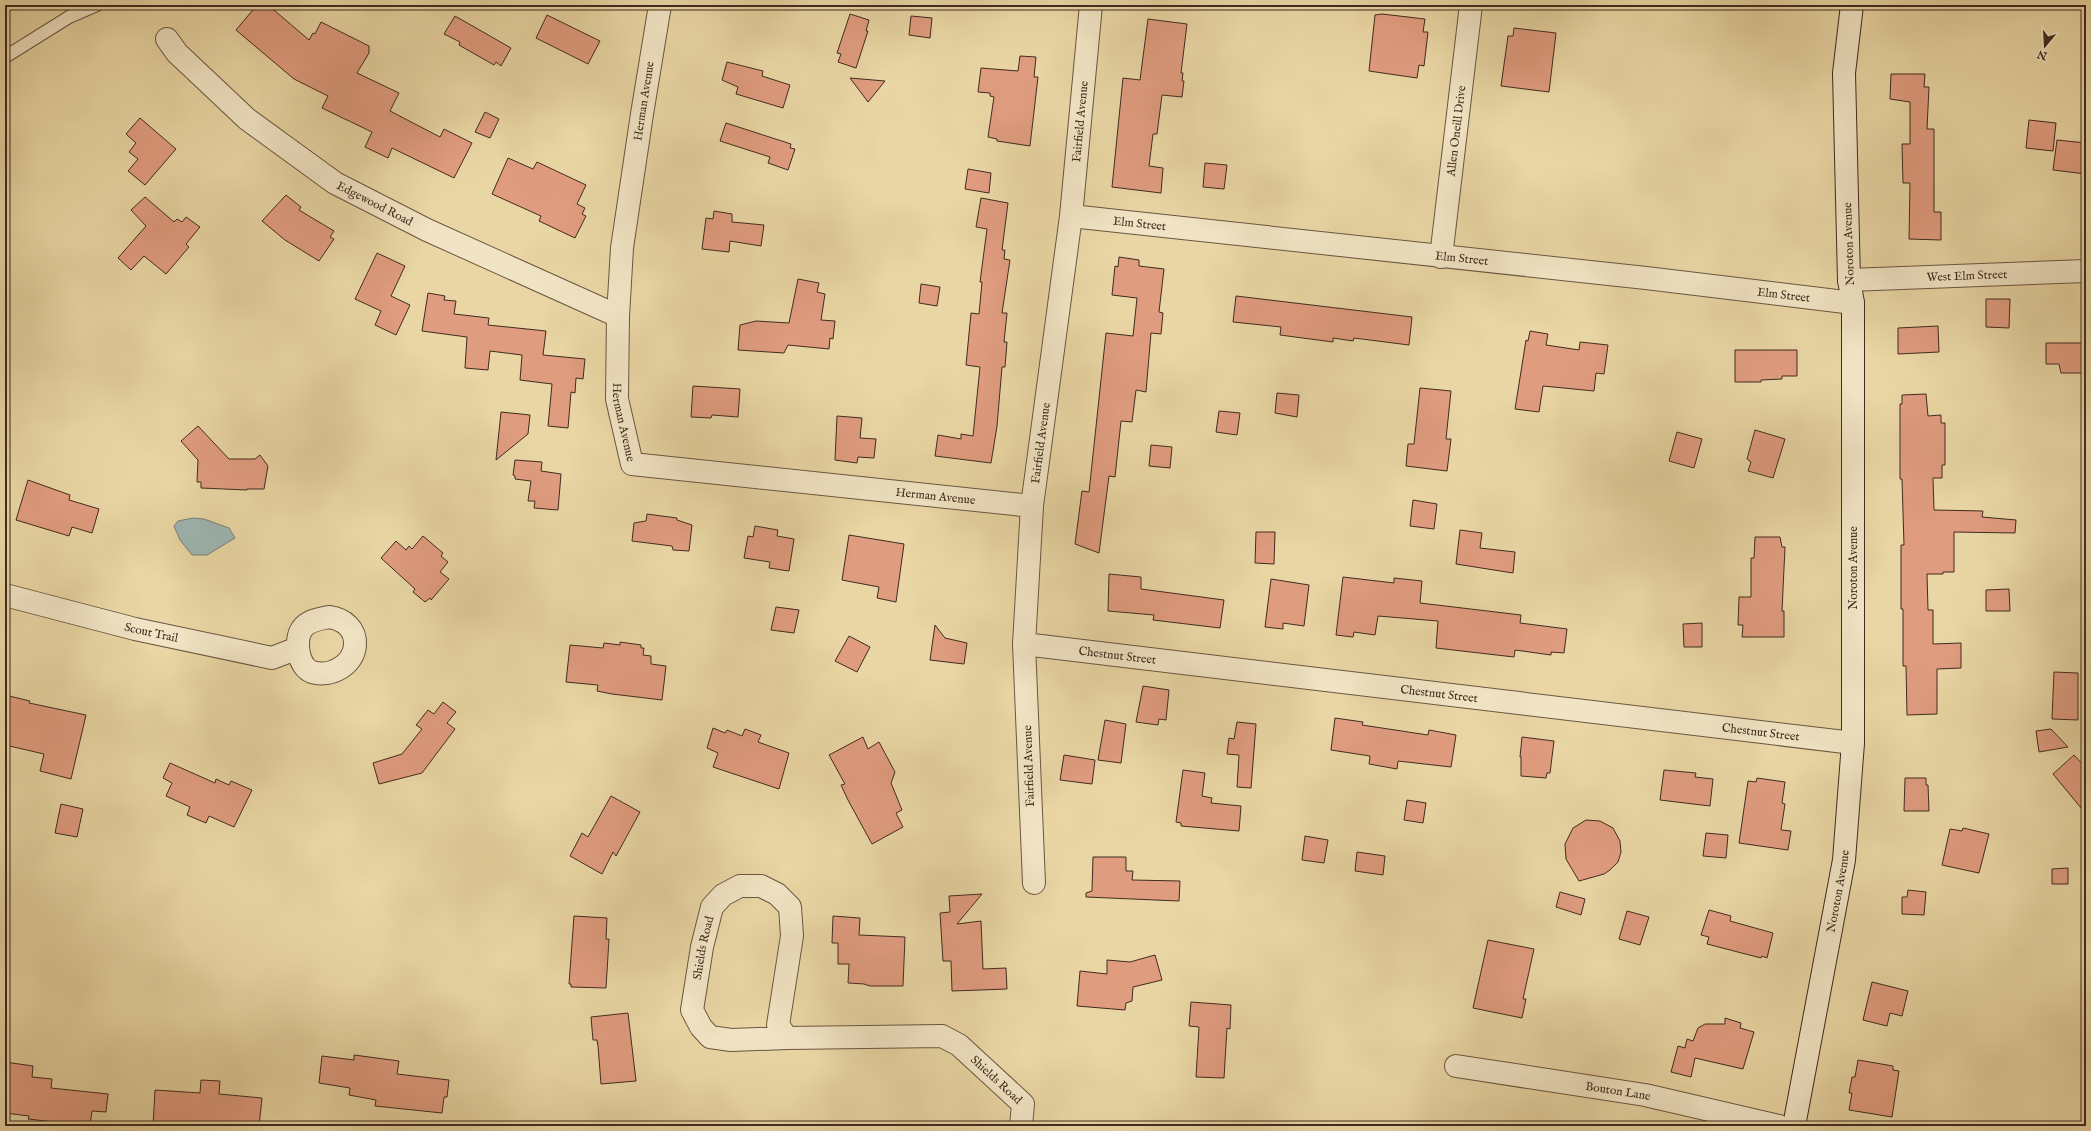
<svg xmlns="http://www.w3.org/2000/svg" width="2091" height="1131" viewBox="0 0 2091 1131" font-family="'IM FELL English',serif">
<style>
.water{fill:#9db6b2;stroke:#787e77}
.building{fill:#e09c7f;stroke:#402b1f}
.lines{fill:none;stroke-linecap:round;stroke-linejoin:round}
.lane-casing{stroke:#6a5640;stroke-width:14}
.street-casing{stroke:#6a5640;stroke-width:24}
.secondary-casing{stroke:#402b1f;stroke-width:24}
.lane{stroke:#f1e4c4;stroke-width:12}
.street{stroke:#f1e4c4;stroke-width:22}
.secondary{stroke:#f1e4c4;stroke-width:22}
.labels{text-anchor:middle;dominant-baseline:central;stroke-width:4;stroke-linejoin:round;paint-order:stroke}
.street-label{font-size:12px;fill:#402b1f;stroke:#f1e4c4}
</style>
<rect width="100%" height="100%" fill="#e9d6a4"/>
<filter id="stains"><feTurbulence type="fractalNoise" baseFrequency=".005" numOctaves="4"/><feColorMatrix values="0 0 0 0 .2 0 0 0 0 .09 0 0 0 0 .02 0 0 0 .5 -.17"/></filter>
<radialGradient id="worn" r=".72"><stop offset=".6" stop-color="#630" stop-opacity="0"/><stop offset="1" stop-color="#630" stop-opacity=".3"/></radialGradient>
<path class="water" d="M 193,518 L 204,519 L 229,528 L 235,538 L 207,555 L 192,555 L 180,540 L 174,526 L 178,521 Z"/>
<path class="building" d="M 257,5 L 268,5 L 309,40 L 313,33 L 315,34 L 321,22 L 369,46 L 369,53 L 357,73 L 399,93 L 390,111 L 440,137 L 444,129 L 472,143 L 454,178 L 392,148 L 388,158 L 365,147 L 372,132 L 322,108 L 328,96 L 294,79 L 236,30 Z
M 850,14 L 869,20 L 866,31 L 868,31 L 856,68 L 838,62 L 841,54 L 837,53 Z
M 1382,14 L 1425,19 L 1423,32 L 1428,32 L 1424,66 L 1419,65 L 1417,78 L 1369,71 L 1375,15 Z
M 547,15 L 600,41 L 588,64 L 536,38 Z
M 455,16 L 511,48 L 501,66 L 496,62 L 494,65 L 459,45 L 460,42 L 444,34 Z
M 911,16 L 932,18 L 930,38 L 909,35 Z
M 1148,19 L 1187,24 L 1181,73 L 1183,73 L 1182,81 L 1184,81 L 1182,97 L 1162,95 L 1157,134 L 1153,134 L 1149,166 L 1163,168 L 1161,193 L 1112,187 L 1123,78 L 1140,80 Z
M 1514,28 L 1556,33 L 1549,92 L 1501,86 L 1508,36 L 1513,36 Z
M 1020,56 L 1036,57 L 1034,77 L 1038,77 L 1030,146 L 997,141 L 997,139 L 988,137 L 994,97 L 990,96 L 990,93 L 978,92 L 981,68 L 1018,71 Z
M 727,62 L 763,71 L 762,76 L 790,85 L 783,108 L 736,94 L 738,87 L 722,80 Z
M 1891,74 L 1925,74 L 1924,87 L 1929,87 L 1927,129 L 1934,129 L 1934,212 L 1941,212 L 1941,240 L 1909,239 L 1910,183 L 1903,183 L 1902,144 L 1910,144 L 1910,102 L 1890,99 Z
M 850,78 L 885,81 L 868,102 Z
M 485,112 L 499,119 L 490,138 L 475,132 Z
M 140,118 L 176,149 L 145,185 L 128,171 L 138,159 L 129,152 L 136,143 L 126,134 Z
M 2029,120 L 2056,123 L 2053,151 L 2026,148 Z
M 726,123 L 791,144 L 790,148 L 795,149 L 788,170 L 768,163 L 770,157 L 720,141 Z
M 2057,140 L 2086,143 L 2086,174 L 2053,170 Z
M 508,158 L 533,169 L 537,162 L 586,185 L 577,204 L 585,208 L 582,214 L 586,216 L 575,238 L 539,221 L 541,216 L 492,194 Z
M 1205,163 L 1227,165 L 1224,189 L 1203,187 Z
M 968,169 L 991,173 L 989,193 L 965,189 Z
M 286,195 L 301,207 L 299,210 L 334,231 L 330,237 L 334,239 L 319,261 L 285,240 L 262,221 Z
M 145,197 L 174,222 L 177,219 L 182,222 L 186,217 L 200,227 L 186,244 L 189,247 L 166,274 L 144,256 L 131,270 L 118,258 L 146,226 L 131,210 Z
M 981,198 L 1008,203 L 1002,250 L 1005,250 L 1004,259 L 1010,260 L 1002,313 L 1007,313 L 1004,342 L 1007,342 L 1005,367 L 1002,367 L 997,426 L 991,463 L 935,456 L 938,435 L 961,439 L 961,434 L 973,436 L 980,367 L 966,365 L 971,313 L 979,314 L 982,282 L 980,282 L 987,229 L 976,227 Z
M 714,211 L 732,214 L 732,222 L 764,225 L 761,246 L 730,241 L 729,252 L 702,249 L 706,218 L 713,219 Z
M 377,253 L 405,266 L 391,296 L 410,305 L 396,335 L 375,325 L 381,311 L 355,299 Z
M 1119,257 L 1139,260 L 1139,266 L 1164,269 L 1159,312 L 1163,313 L 1161,334 L 1151,333 L 1146,392 L 1136,390 L 1132,422 L 1121,421 L 1115,477 L 1109,476 L 1099,553 L 1075,544 L 1082,491 L 1089,492 L 1106,333 L 1133,336 L 1137,298 L 1112,295 L 1115,266 L 1118,267 Z
M 798,279 L 819,283 L 817,292 L 825,294 L 821,320 L 835,321 L 833,339 L 830,338 L 829,349 L 788,345 L 784,353 L 738,350 L 740,325 L 756,321 L 789,323 Z
M 921,284 L 940,287 L 937,306 L 919,303 Z
M 428,293 L 445,296 L 444,300 L 456,301 L 454,314 L 489,318 L 488,325 L 546,331 L 543,355 L 585,359 L 583,379 L 576,378 L 575,393 L 571,392 L 568,428 L 548,426 L 552,384 L 520,380 L 522,355 L 490,351 L 488,370 L 465,368 L 467,337 L 422,331 Z
M 1236,296 L 1412,317 L 1409,345 L 1354,338 L 1353,341 L 1333,338 L 1333,342 L 1280,335 L 1281,327 L 1233,322 Z
M 1986,299 L 2010,299 L 2009,328 L 1986,327 Z
M 1938,326 L 1939,352 L 1898,354 L 1898,328 Z
M 1530,331 L 1548,334 L 1546,345 L 1579,350 L 1580,342 L 1608,345 L 1604,374 L 1596,373 L 1594,391 L 1543,386 L 1539,412 L 1515,409 L 1526,340 L 1528,341 Z
M 2046,343 L 2086,343 L 2086,373 L 2061,373 L 2059,364 L 2046,364 Z
M 1735,350 L 1797,350 L 1797,376 L 1782,376 L 1782,379 L 1761,380 L 1761,382 L 1735,382 Z
M 693,386 L 740,389 L 738,417 L 712,415 L 711,418 L 691,417 Z
M 1420,388 L 1451,391 L 1446,439 L 1451,439 L 1447,471 L 1406,466 L 1408,444 L 1414,444 Z
M 1277,393 L 1299,395 L 1297,417 L 1275,413 Z
M 1926,394 L 1928,416 L 1941,415 L 1941,423 L 1945,423 L 1945,465 L 1942,465 L 1942,478 L 1933,478 L 1934,510 L 1983,511 L 1982,517 L 2016,520 L 2015,533 L 1954,532 L 1954,572 L 1943,572 L 1943,574 L 1927,574 L 1928,610 L 1933,610 L 1933,644 L 1961,643 L 1961,668 L 1937,669 L 1937,714 L 1907,715 L 1906,666 L 1903,666 L 1903,609 L 1901,609 L 1901,545 L 1904,545 L 1902,479 L 1900,479 L 1900,404 L 1902,404 L 1902,395 Z
M 1219,411 L 1240,413 L 1237,435 L 1216,432 Z
M 501,412 L 530,415 L 528,434 L 496,460 Z
M 837,416 L 862,418 L 860,438 L 876,439 L 874,458 L 858,457 L 857,463 L 835,460 Z
M 198,426 L 229,459 L 255,459 L 260,455 L 268,466 L 264,489 L 247,489 L 247,490 L 201,488 L 201,482 L 197,482 L 198,460 L 181,441 Z
M 1755,430 L 1785,439 L 1773,478 L 1748,471 L 1751,462 L 1747,459 Z
M 1677,432 L 1702,439 L 1694,468 L 1669,461 Z
M 1151,445 L 1172,447 L 1170,468 L 1149,466 Z
M 515,460 L 542,462 L 541,471 L 561,474 L 558,510 L 534,508 L 535,501 L 528,501 L 531,481 L 515,479 L 515,476 L 513,475 Z
M 28,480 L 70,495 L 69,500 L 99,509 L 92,533 L 72,527 L 69,536 L 16,520 Z
M 1413,500 L 1437,504 L 1434,529 L 1410,526 Z
M 647,514 L 677,518 L 677,520 L 692,525 L 689,551 L 673,550 L 672,546 L 632,541 L 634,523 L 646,521 Z
M 755,526 L 778,530 L 777,536 L 794,539 L 789,571 L 769,568 L 770,562 L 744,558 L 748,536 L 753,537 Z
M 1460,530 L 1482,533 L 1480,548 L 1515,552 L 1513,573 L 1456,564 Z
M 1256,532 L 1275,532 L 1274,564 L 1255,563 Z
M 849,535 L 904,544 L 896,602 L 877,598 L 879,587 L 842,580 Z
M 423,536 L 443,553 L 441,556 L 448,562 L 440,572 L 449,579 L 431,600 L 430,598 L 425,602 L 413,592 L 415,589 L 381,558 L 396,541 L 406,550 L 409,546 L 412,549 Z
M 1755,537 L 1780,537 L 1782,547 L 1785,547 L 1782,611 L 1784,611 L 1784,637 L 1742,637 L 1743,625 L 1738,625 L 1739,597 L 1751,597 L 1751,558 L 1754,558 Z
M 1109,574 L 1141,577 L 1141,589 L 1224,600 L 1220,628 L 1153,620 L 1154,615 L 1108,611 Z
M 1343,577 L 1394,583 L 1394,578 L 1422,581 L 1420,603 L 1521,615 L 1520,623 L 1567,629 L 1564,653 L 1551,652 L 1551,655 L 1515,650 L 1514,657 L 1436,648 L 1438,621 L 1378,616 L 1375,635 L 1354,632 L 1353,637 L 1336,635 Z
M 1271,579 L 1309,585 L 1304,626 L 1283,623 L 1283,629 L 1265,627 Z
M 2009,589 L 2010,611 L 1986,611 L 1986,590 Z
M 776,607 L 799,610 L 794,633 L 771,630 Z
M 1702,623 L 1702,647 L 1684,647 L 1683,624 Z
M 935,625 L 945,638 L 967,643 L 964,664 L 930,660 Z
M 849,636 L 870,647 L 857,672 L 835,661 Z
M 620,642 L 641,645 L 641,648 L 644,648 L 643,655 L 651,656 L 651,664 L 666,666 L 662,700 L 612,694 L 597,691 L 598,685 L 566,682 L 570,645 L 603,648 L 604,643 L 620,645 Z
M 2054,672 L 2078,673 L 2078,720 L 2052,719 Z
M 1143,686 L 1169,690 L 1166,720 L 1159,719 L 1158,725 L 1136,722 Z
M 5,695 L 30,701 L 29,703 L 86,715 L 71,779 L 40,771 L 44,754 L 5,745 Z
M 443,702 L 456,712 L 447,723 L 455,729 L 422,773 L 379,784 L 373,763 L 402,754 L 422,729 L 416,725 L 428,710 L 434,714 Z
M 1335,718 L 1363,722 L 1362,725 L 1428,735 L 1429,730 L 1456,735 L 1451,767 L 1398,761 L 1397,769 L 1369,764 L 1370,756 L 1331,750 Z
M 1105,720 L 1126,724 L 1121,763 L 1098,760 Z
M 1237,722 L 1256,724 L 1251,788 L 1237,787 L 1239,755 L 1227,754 L 1229,738 L 1234,739 Z
M 713,728 L 725,733 L 727,730 L 742,736 L 745,729 L 761,735 L 758,742 L 789,753 L 779,789 L 713,767 L 718,753 L 707,748 Z
M 2051,729 L 2068,747 L 2039,752 L 2036,731 Z
M 863,737 L 868,749 L 879,742 L 895,772 L 891,783 L 902,810 L 896,813 L 903,827 L 872,844 L 848,800 L 841,785 L 845,784 L 829,755 Z
M 1522,737 L 1554,741 L 1550,773 L 1547,773 L 1546,778 L 1521,776 L 1521,757 L 1520,757 Z
M 1064,755 L 1095,760 L 1092,784 L 1060,780 Z
M 2074,755 L 2086,768 L 2086,814 L 2053,774 Z
M 170,763 L 215,783 L 216,779 L 229,785 L 231,781 L 252,790 L 234,827 L 209,816 L 206,823 L 187,815 L 190,807 L 166,796 L 172,783 L 163,778 Z
M 1183,770 L 1205,773 L 1202,796 L 1212,798 L 1211,803 L 1241,806 L 1239,831 L 1181,826 L 1181,823 L 1176,822 Z
M 1664,770 L 1696,773 L 1695,777 L 1713,779 L 1710,806 L 1660,800 Z
M 1757,778 L 1785,782 L 1782,803 L 1785,804 L 1781,830 L 1791,831 L 1788,850 L 1739,843 L 1748,781 L 1756,782 Z
M 1905,778 L 1926,778 L 1926,785 L 1928,785 L 1929,811 L 1904,811 Z
M 611,796 L 640,812 L 616,856 L 613,852 L 602,874 L 570,856 L 582,833 L 588,837 Z
M 1407,800 L 1426,803 L 1423,823 L 1404,820 Z
M 61,804 L 83,809 L 77,837 L 55,833 Z
M 1586,820 L 1600,821 L 1613,828 L 1620,841 L 1621,852 L 1618,862 L 1610,870 L 1604,874 L 1579,881 L 1566,859 L 1565,844 L 1573,828 Z
M 1963,828 L 1989,834 L 1979,873 L 1942,865 L 1950,829 L 1962,831 Z
M 1706,833 L 1728,835 L 1726,858 L 1703,856 Z
M 1305,836 L 1328,840 L 1324,863 L 1302,860 Z
M 1357,852 L 1385,856 L 1383,875 L 1355,871 Z
M 1093,857 L 1126,857 L 1126,871 L 1133,871 L 1132,880 L 1180,881 L 1179,901 L 1086,897 L 1086,893 L 1092,891 Z
M 2068,868 L 2068,884 L 2052,884 L 2052,869 Z
M 1908,890 L 1926,892 L 1924,915 L 1902,914 L 1902,897 L 1907,897 Z
M 1560,892 L 1585,899 L 1581,915 L 1556,907 Z
M 982,894 L 957,924 L 981,921 L 983,969 L 1006,968 L 1007,989 L 952,991 L 951,961 L 943,961 L 940,913 L 950,912 L 949,896 Z
M 1709,910 L 1731,916 L 1730,921 L 1773,933 L 1767,958 L 1762,956 L 1761,958 L 1707,944 L 1709,937 L 1701,935 Z
M 1627,911 L 1649,917 L 1640,945 L 1619,939 Z
M 574,916 L 607,918 L 606,939 L 609,939 L 606,988 L 571,987 L 571,984 L 569,984 Z
M 833,916 L 860,918 L 859,935 L 905,937 L 903,986 L 870,986 L 864,984 L 848,983 L 849,964 L 838,964 L 838,943 L 832,943 Z
M 1488,940 L 1534,949 L 1523,999 L 1526,999 L 1522,1018 L 1473,1008 Z
M 1155,955 L 1162,980 L 1133,987 L 1132,1001 L 1126,1003 L 1125,1010 L 1077,1006 L 1080,971 L 1107,974 L 1107,960 L 1130,962 Z
M 1872,982 L 1908,991 L 1902,1016 L 1890,1013 L 1887,1026 L 1863,1020 Z
M 1191,1002 L 1231,1005 L 1230,1029 L 1227,1028 L 1224,1078 L 1196,1077 L 1199,1027 L 1189,1026 Z
M 628,1013 L 636,1081 L 601,1084 L 598,1046 L 597,1040 L 593,1040 L 591,1017 Z
M 1725,1018 L 1741,1023 L 1740,1028 L 1754,1032 L 1743,1069 L 1695,1058 L 1691,1077 L 1671,1072 L 1678,1046 L 1685,1048 L 1687,1039 L 1693,1041 L 1698,1028 L 1705,1024 L 1725,1024 Z
M 354,1055 L 399,1061 L 397,1074 L 449,1080 L 447,1097 L 444,1097 L 442,1113 L 375,1106 L 376,1100 L 349,1095 L 350,1088 L 319,1083 L 322,1056 L 354,1060 Z
M 1858,1060 L 1893,1066 L 1893,1070 L 1899,1071 L 1892,1117 L 1849,1110 L 1852,1093 L 1849,1093 L 1852,1077 L 1855,1077 Z
M 5,1062 L 33,1066 L 32,1077 L 52,1079 L 51,1088 L 108,1094 L 106,1112 L 92,1111 L 90,1126 L 28,1119 L 29,1116 L 5,1113 Z
M 201,1080 L 220,1081 L 219,1094 L 262,1098 L 259,1126 L 153,1126 L 155,1090 L 200,1093 Z"/>
<g class="lines">
<g class="lane-casing">
<path id="lane" d="M 5,57 L 69,17 L 97,5"/>
</g>
<g class="street-casing">
<g id="street">
<path id="s1" d="M 660,5 L 642,114 L 622,248 L 618,316 L 617,399 L 632,464 L 1032,506"/>
<path id="s2" d="M 167,39 L 177,53 L 247,119 L 335,183 L 427,230 L 618,316"/>
<path id="s3" d="M 1071,216 L 1646,278 L 1853,303"/>
<path id="s4" d="M 1441,257 L 1471,5"/>
<path id="s5" d="M 1849,280 L 2086,271"/>
<path id="s6" d="M 5,595 L 135,629 L 272,658 L 298,648"/>
<path d="M 329,617 C 344,619 356,629 355,645 C 354,665 330,678 312,672 C 298,667 294,640 302,629 C 308,620 320,619 329,617 Z"/>
<path id="s7" d="M 1024,644 L 1853,743"/>
<path id="s8" d="M 1034,883 L 1024,644 L 1032,506 L 1071,216 L 1091,5"/>
<path id="s9" d="M 787,1038 L 731,1040 L 710,1037 L 701,1027 L 692,1010 L 702,947 L 712,907 L 723,895 L 740,886 L 761,886 L 777,894 L 790,907 L 792,936 L 778,1025 L 787,1038 L 942,1036 L 959,1045 L 1023,1104 L 1021,1126"/>
<path id="s10" d="M 1456,1066 L 1645,1095 L 1779,1126"/>
</g>
</g>
<g class="secondary-casing">
<g id="secondary">
<path id="s11" d="M 1794,1126 L 1844,860 L 1853,743 L 1853,303 L 1849,280 L 1844,73 L 1852,5"/>
</g>
</g>
<use href="#lane" class="lane"/>
<use href="#street" class="street"/>
<use href="#secondary" class="secondary"/>
</g>
<g class="labels">
<g class="street-label">
<text transform="translate(644 101) rotate(-81)">Herman Avenue</text>
<text stroke="none"><textPath href="#s8" startOffset="765">Fairfield Avenue</textPath></text>
<text stroke="none"><textPath href="#s4" startOffset="127">Allen Oneill Drive</textPath></text>
<text stroke="none"><textPath href="#s2" startOffset="267">Edgewood Road</textPath></text>
<text stroke="none"><textPath href="#s3" startOffset="69">Elm Street</textPath></text>
<text transform="translate(1849 244) rotate(-92)">Noroton Avenue</text>
<text stroke="none"><textPath href="#s3" startOffset="393">Elm Street</textPath></text>
<text stroke="none"><textPath href="#s5" startOffset="118">West Elm Street</textPath></text>
<text stroke="none"><textPath href="#s3" startOffset="717">Elm Street</textPath></text>
<text stroke="none"><textPath href="#s1" startOffset="421">Herman Avenue</textPath></text>
<text stroke="none"><textPath href="#s8" startOffset="441">Fairfield Avenue</textPath></text>
<text stroke="none"><textPath href="#s1" startOffset="769">Herman Avenue</textPath></text>
<text transform="translate(1853 568) rotate(-90)">Noroton Avenue</text>
<text stroke="none"><textPath href="#s6" startOffset="151">Scout Trail</textPath></text>
<text stroke="none"><textPath href="#s7" startOffset="94">Chestnut Street</textPath></text>
<text stroke="none"><textPath href="#s7" startOffset="418">Chestnut Street</textPath></text>
<text stroke="none"><textPath href="#s7" startOffset="742">Chestnut Street</textPath></text>
<text transform="translate(1029 766) rotate(-92)">Fairfield Avenue</text>
<text stroke="none"><textPath href="#s11" startOffset="239">Noroton Avenue</textPath></text>
<text stroke="none"><textPath href="#s9" startOffset="173">Shields Road</textPath></text>
<text stroke="none"><textPath href="#s9" startOffset="668">Shields Road</textPath></text>
<text stroke="none"><textPath href="#s10" startOffset="164">Bouton Lane</textPath></text>
</g>
</g>
<rect width="2091" height="1131" fill="none" stroke="#e9d6a4" stroke-width="20"/>
<rect x="6" y="6" width="2079" height="1119" fill="none" stroke="#402b1f" stroke-width="2"/>
<rect x="10" y="10" width="2071" height="1111" fill="none" stroke="#402b1f"/>
<g transform="translate(2045 46) rotate(198)" stroke="#f1e4c4" stroke-width="3" paint-order="stroke">
<path d="M0-3L7 15L0 10L-7 15Z" fill="#402b1f"/>
<text y="-6" font-size="11" font-weight="bold" text-anchor="middle" fill="#402b1f">N</text>
</g>
<rect width="100%" height="100%" filter="url(#stains)"/>
<rect width="100%" height="100%" fill="url(#worn)"/>
</svg>
